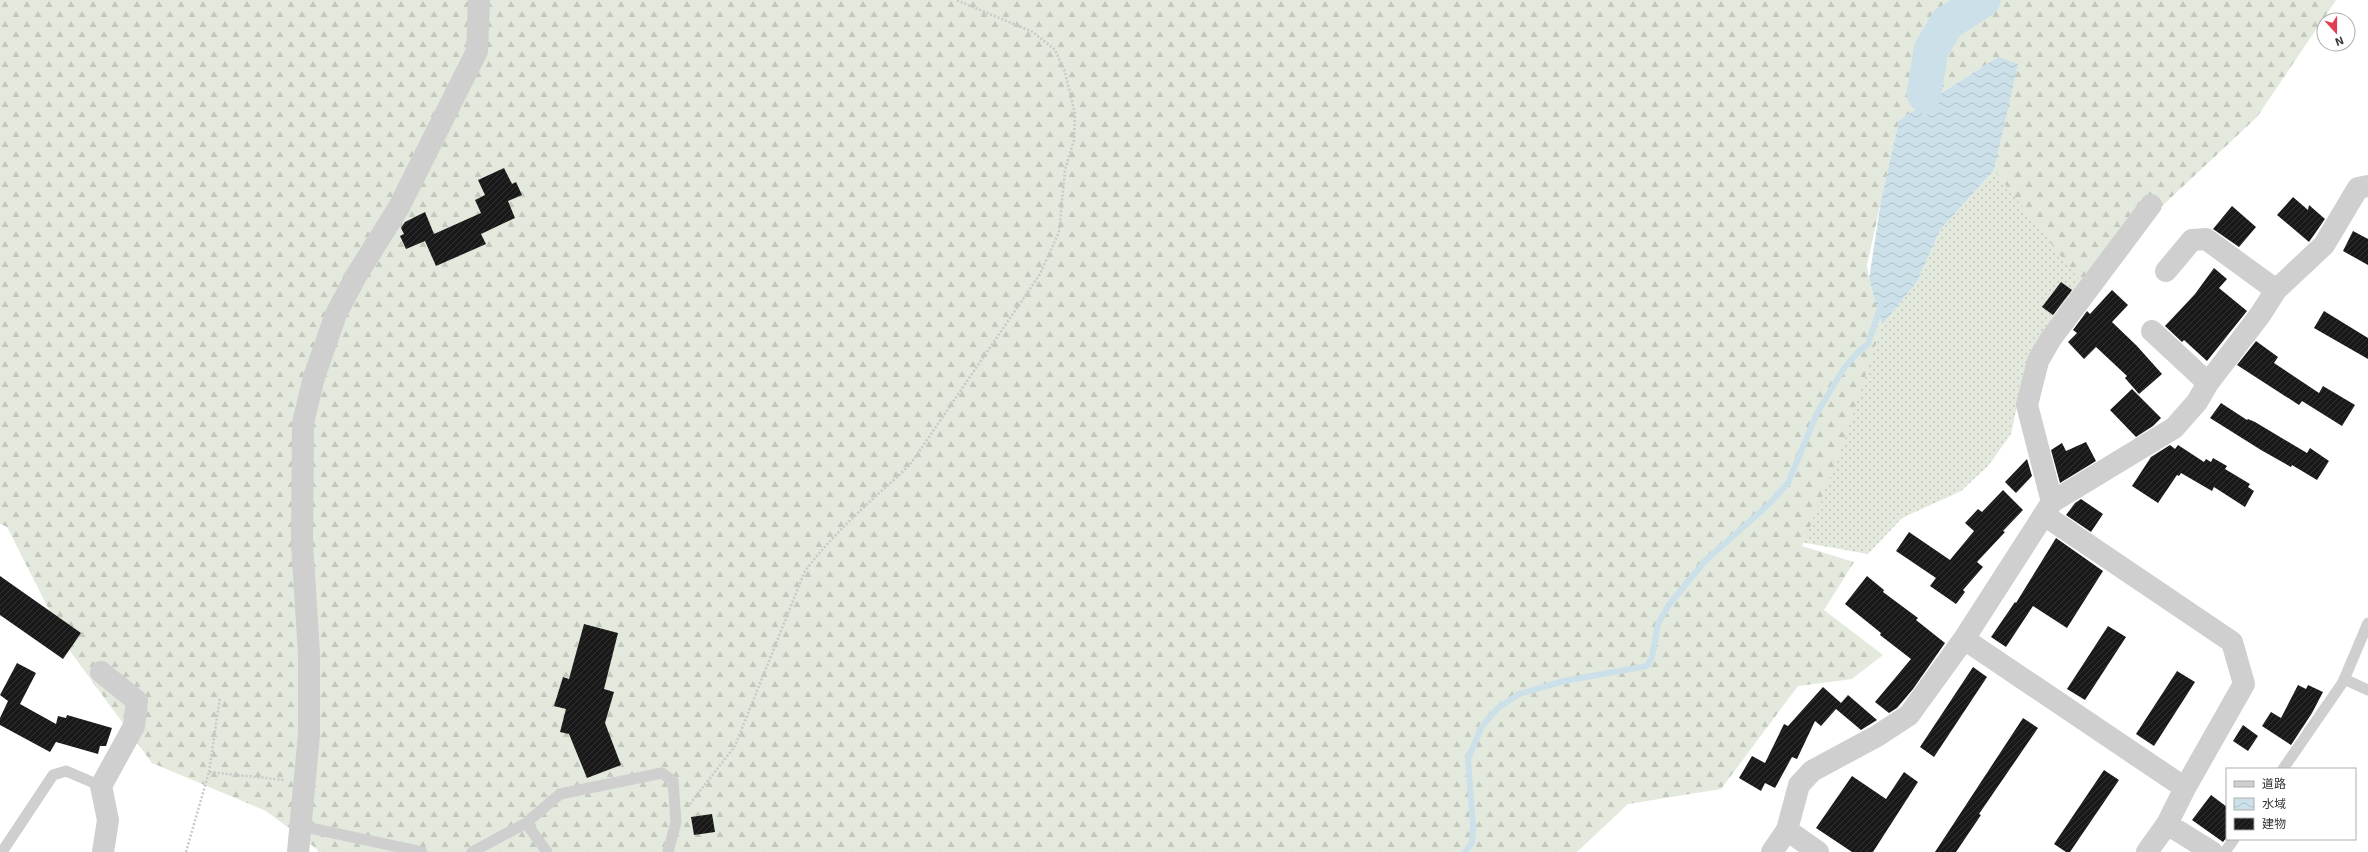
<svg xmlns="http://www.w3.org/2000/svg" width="2368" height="852" viewBox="0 0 2368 852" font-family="'Exo 2','Noto Sans JP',sans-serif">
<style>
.grass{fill:url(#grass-dots)}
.forest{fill:url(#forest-firs)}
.water{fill:url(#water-waves)}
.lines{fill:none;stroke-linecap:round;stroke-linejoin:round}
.stream{stroke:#cce0ea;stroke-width:6}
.river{stroke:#cce0ea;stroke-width:35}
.building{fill:url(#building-hatch)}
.path{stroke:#c9c9c9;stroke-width:2.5;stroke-dasharray:2 2;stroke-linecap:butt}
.lane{stroke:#cfcfcf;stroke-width:11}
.street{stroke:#cfcfcf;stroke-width:22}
</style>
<defs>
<pattern id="grass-dots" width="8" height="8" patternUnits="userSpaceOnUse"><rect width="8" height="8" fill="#e3e9dc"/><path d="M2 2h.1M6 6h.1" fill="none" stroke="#c3c8bd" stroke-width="1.8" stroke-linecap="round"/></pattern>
<pattern id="forest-firs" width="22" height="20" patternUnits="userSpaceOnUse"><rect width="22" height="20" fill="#e3e9dc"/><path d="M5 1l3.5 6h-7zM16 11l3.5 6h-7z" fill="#c3c8bd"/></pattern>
<pattern id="water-waves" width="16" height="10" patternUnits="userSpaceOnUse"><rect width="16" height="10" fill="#cce0ea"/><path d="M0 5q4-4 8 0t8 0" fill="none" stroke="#b0c1c9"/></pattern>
<pattern id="building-hatch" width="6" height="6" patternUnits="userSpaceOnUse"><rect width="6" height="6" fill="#191919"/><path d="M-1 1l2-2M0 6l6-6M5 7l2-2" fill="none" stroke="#323232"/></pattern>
</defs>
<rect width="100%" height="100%" fill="#fff"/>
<path class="grass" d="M 1994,170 L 2085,278 L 2018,401 L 2011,434 L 1988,466 L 1961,491 L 1902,518 L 1868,554 L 1800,542 L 1835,463 L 1882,325 L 1917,282 L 1940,230 Z"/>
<path class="forest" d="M 0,0 L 2336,0 L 2257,117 L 2081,282 L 1994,170 L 2014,73 L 1998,57 L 1899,120 L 1867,265 L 1869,279 L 1882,325 L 1841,451 L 1802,546 L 1854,562 L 1824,610 L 1883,655 L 1852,679 L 1798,686 L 1721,789 L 1628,804 L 1577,852 L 318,852 L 317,849 L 266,811 L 152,763 L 70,651 L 7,527 L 0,524 Z"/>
<path class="water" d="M 1998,57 L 2018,64 L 1994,170 L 1940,230 L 1917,282 L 1882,325 L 1869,279 L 1881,201 L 1899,120 Z"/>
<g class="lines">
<path class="stream" d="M 1924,94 L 1925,112
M 1465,852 L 1472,843 L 1473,826 L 1468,759 L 1482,726 L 1498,708 L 1519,694 L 1564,681 L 1647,666 L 1652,657 L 1658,624 L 1668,606 L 1704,562 L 1767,506 L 1788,483 L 1817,413 L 1844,368 L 1860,350 L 1868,344 L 1881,305"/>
<path class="river" d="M 1924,94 L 1931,50 L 1947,23 L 1983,0"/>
</g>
<path class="building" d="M 504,168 L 512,184 L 516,182 L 522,195 L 508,201 L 515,218 L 481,234 L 486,244 L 436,266 L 425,241 L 406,249 L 400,236 L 404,234 L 401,228 L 405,222 L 425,212 L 434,234 L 481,213 L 475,200 L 485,195 L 478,180 Z
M 2293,197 L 2308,210 L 2309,205 L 2325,219 L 2309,242 L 2277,215 Z
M 2232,206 L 2256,227 L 2239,247 L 2213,229 Z
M 2353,231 L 2368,239 L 2368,265 L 2343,251 Z
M 2214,268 L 2227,279 L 2219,288 L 2247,311 L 2207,361 L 2184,340 L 2182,342 L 2165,326 L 2195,294 Z
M 2061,282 L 2072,290 L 2053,315 L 2042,307 Z
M 2112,290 L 2128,305 L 2112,322 L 2137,346 L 2162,374 L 2139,394 L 2125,378 L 2127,376 L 2096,347 L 2084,359 L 2068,342 L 2077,333 L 2073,330 L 2087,311 L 2090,314 Z
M 2324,311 L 2368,338 L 2368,359 L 2314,328 Z
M 2256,341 L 2278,357 L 2274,363 L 2319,393 L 2323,386 L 2355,405 L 2342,426 L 2302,401 L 2299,405 L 2237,365 Z
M 2132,389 L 2161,418 L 2153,426 L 2136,437 L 2110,410 Z
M 2221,403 L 2247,420 L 2248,419 L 2255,422 L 2307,453 L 2310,448 L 2329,461 L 2317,480 L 2292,465 L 2291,467 L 2261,450 L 2210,418 Z
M 2086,442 L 2096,461 L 2060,483 L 2051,450 L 2062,443 L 2066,451 Z
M 2170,445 L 2175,449 L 2178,445 L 2204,462 L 2206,459 L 2211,462 L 2213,458 L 2227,466 L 2225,469 L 2250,484 L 2248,487 L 2254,491 L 2245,507 L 2214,487 L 2212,491 L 2181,473 L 2179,476 L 2177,475 L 2158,503 L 2132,486 L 2151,457 Z
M 2027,459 L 2032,476 L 2016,493 L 2005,482 Z
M 2003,490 L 2023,510 L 2003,531 L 2005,532 L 1977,562 L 1983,567 L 1963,590 L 1965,592 L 1956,604 L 1930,586 L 1936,578 L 1896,551 L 1909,532 L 1950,560 L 1974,531 L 1965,523 L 1978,509 L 1982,512 Z
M 2081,499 L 2103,514 L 2091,532 L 2066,515 L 2075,503 Z
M 2056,538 L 2103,571 L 2067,628 L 2033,606 L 2006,647 L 1991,637 L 2015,602 L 2016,603 Z
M 0,576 L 81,633 L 63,659 L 0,615 Z
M 1867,576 L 1884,590 L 1883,592 L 1918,618 L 1916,620 L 1945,643 L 1913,689 L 1897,708 L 1889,713 L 1875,702 L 1911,659 L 1880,635 L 1881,633 L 1845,604 Z
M 584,624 L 618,633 L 604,689 L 614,692 L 605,723 L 621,765 L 587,778 L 569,734 L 560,732 L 566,709 L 554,706 L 563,677 L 569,679 Z
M 2108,626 L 2126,637 L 2085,700 L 2067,689 Z
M 17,663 L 36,673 L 20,704 L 56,724 L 58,716 L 66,718 L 67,715 L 112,728 L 106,746 L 100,746 L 98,754 L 56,742 L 50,752 L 0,725 L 0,718 L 8,701 L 0,695 Z
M 1973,667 L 1987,677 L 1934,757 L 1920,747 Z
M 2177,671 L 2195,682 L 2154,746 L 2136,734 Z
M 2298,685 L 2306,689 L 2308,685 L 2323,692 L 2312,713 L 2291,745 L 2262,726 L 2271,712 L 2281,718 Z
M 1823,687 L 1841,703 L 1848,695 L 1877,720 L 1861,730 L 1836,709 L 1821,726 L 1815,721 L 1797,759 L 1792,757 L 1775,788 L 1765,783 L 1761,791 L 1739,778 L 1752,756 L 1765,763 L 1784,724 L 1788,726 Z
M 2023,718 L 2038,728 L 1979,814 L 1981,815 L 1956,852 L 1935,852 Z
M 2243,725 L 2258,736 L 2248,751 L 2233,741 Z
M 2104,770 L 2119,780 L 2070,852 L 2066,852 L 2054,844 Z
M 1904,772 L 1918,782 L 1873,852 L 1852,852 L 1816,828 L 1852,776 L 1886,799 Z
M 2211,795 L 2227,807 L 2227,837 L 2223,842 L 2192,820 Z
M 712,814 L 715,832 L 694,835 L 691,817 Z"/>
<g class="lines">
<path class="path" d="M 209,772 L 220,697
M 690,804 L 735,746 L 805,571 C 826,543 851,519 877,495 C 890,483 903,473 914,459 L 1040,274 L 1059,232 L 1065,170 L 1074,140 L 1075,114 L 1065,72 L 1055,50 L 1033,32 L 956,0
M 186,852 L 209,772 L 284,780"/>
<path class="lane" d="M 2344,679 L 2368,690
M 2283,769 L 2343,682 L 2368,623
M 526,823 L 547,852
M 301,826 L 422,852
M 2,852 L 53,775 L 66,771 L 101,786
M 472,852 L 526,823 L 560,794 L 662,773 L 673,781 L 676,822 L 668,852
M 2225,852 L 2234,839"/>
<path class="street" d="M 2166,271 L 2192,240 L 2206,239 L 2276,290
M 2152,331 L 2208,383
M 2052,502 L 2027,405 L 2038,361 L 2050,340 L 2151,205
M 2044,515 L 2232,642 L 2244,684 L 2185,788 L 2167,824 L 2147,852
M 1964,639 L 2185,788
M 101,672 L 137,701 L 134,726 L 101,786 L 108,820 L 103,852
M 2167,824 L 2212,852
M 1787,830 L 1818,852
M 298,852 L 309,734 L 309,654 L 302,544 L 303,423 L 314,377 L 336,314 L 356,276 L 399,207 L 477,51 L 479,0
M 1772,852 L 1787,830 L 1799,785 L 1812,771 L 1877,736 L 1909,715 L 1964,639 L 2052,502 L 2174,428 L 2197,402 L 2208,383 L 2260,315 L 2276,290 L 2324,245 L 2358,188 L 2368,186"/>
</g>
<rect x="2226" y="768" width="130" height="72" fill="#ffffff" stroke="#adadad"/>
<rect x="2234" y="781" width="20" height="6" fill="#cfcfcf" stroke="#adadad"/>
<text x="2262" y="788" font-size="12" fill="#323232">道路</text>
<rect x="2234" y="798" width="20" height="12" fill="url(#water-waves)" stroke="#adadad"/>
<text x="2262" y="808" font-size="12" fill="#323232">水域</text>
<rect x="2234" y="818" width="20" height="12" fill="url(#building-hatch)" stroke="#adadad"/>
<text x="2262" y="828" font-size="12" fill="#323232">建物</text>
<g transform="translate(2336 32) rotate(159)"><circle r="19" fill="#ffffff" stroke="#adadad"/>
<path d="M0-3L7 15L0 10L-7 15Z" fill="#de3f51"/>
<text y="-6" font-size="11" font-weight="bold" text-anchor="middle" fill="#323232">N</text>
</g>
</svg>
